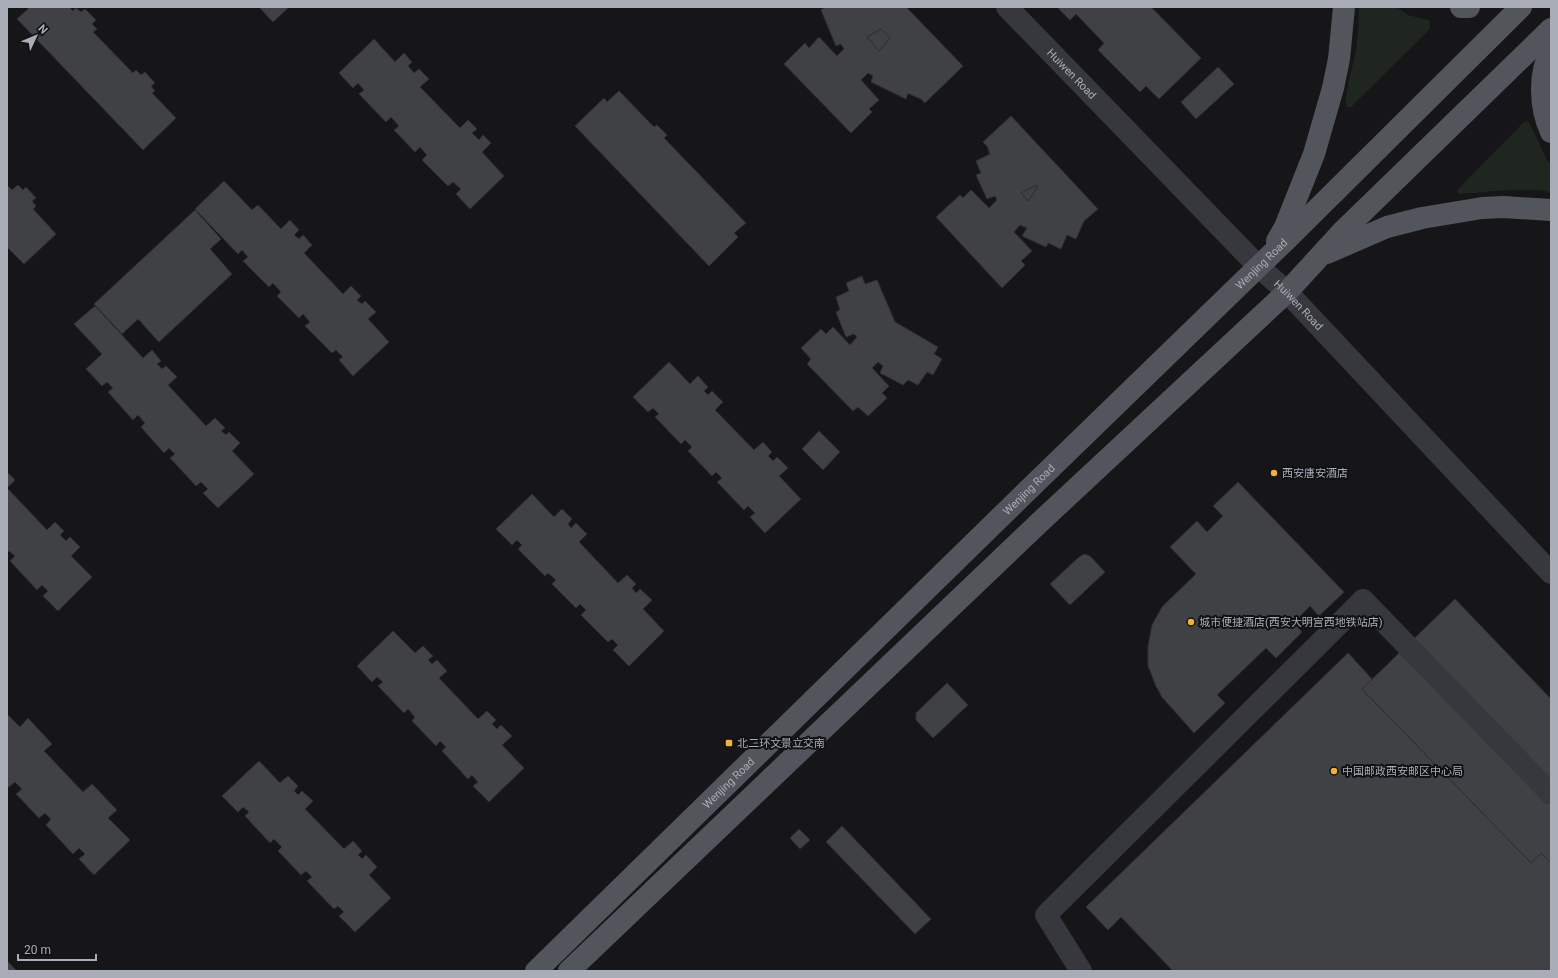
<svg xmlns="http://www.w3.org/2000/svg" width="1558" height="978" viewBox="0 0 1558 978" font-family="Roboto,'Noto Sans SC',sans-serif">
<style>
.green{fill:#1e261f}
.building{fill:#404145;stroke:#303034;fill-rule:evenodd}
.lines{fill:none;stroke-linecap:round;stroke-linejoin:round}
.minor{stroke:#37383d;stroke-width:22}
.major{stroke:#53555c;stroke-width:22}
.poi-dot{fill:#f2b134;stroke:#111113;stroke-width:1.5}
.labels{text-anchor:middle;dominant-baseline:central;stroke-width:4;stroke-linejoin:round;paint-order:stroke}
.street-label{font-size:11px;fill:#a8adb8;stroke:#111113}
.poi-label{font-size:11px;fill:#a8adb8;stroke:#111113;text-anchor:start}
</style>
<rect width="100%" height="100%" fill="#161618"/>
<path class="green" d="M 1359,7 L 1396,7 L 1408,15 L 1428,20 L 1430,22 L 1430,29 L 1351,107 L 1347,107 C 1343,99 1353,66 1355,55 C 1358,39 1359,23 1359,7 Z
M 1527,121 L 1530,124 L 1547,160 L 1551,164 L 1551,192 C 1520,187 1491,192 1460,194 L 1457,192 L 1458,189 L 1523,123 Z"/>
<path class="building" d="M 30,7 L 69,7 L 73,11 L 76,8 L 81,12 L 85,9 L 96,20 L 92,24 L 97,29 L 93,32 L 133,73 L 136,70 L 141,75 L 145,72 L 155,83 L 151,86 L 155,91 L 152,93 L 176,118 L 143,150 L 17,19 Z
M 259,7 L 289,7 L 273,22 Z
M 825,7 L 906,7 L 963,66 L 925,103 L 921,99 L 909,94 L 908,93 L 906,99 L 871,82 L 873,76 L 868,73 L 861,80 L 879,100 L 869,109 L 872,112 L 851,133 L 784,64 L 805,43 L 809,48 L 819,37 L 837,56 L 844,49 L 841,44 L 836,46 L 821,10 ZM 881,29 L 890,38 L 879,51 L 867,37 Z
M 1057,7 L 1151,7 L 1201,58 L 1159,99 L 1146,86 L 1140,92 L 1098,50 L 1104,43 L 1076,14 L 1070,20 Z
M 881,29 L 890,38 L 879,51 L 867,37 Z
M 374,39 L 395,62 L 404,53 L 412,62 L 408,66 L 414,73 L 419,69 L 429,79 L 420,87 L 460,128 L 468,120 L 477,129 L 472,133 L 479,140 L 483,135 L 491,143 L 482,152 L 504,176 L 470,209 L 456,194 L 461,189 L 453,182 L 448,186 L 422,160 L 427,155 L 420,147 L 415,152 L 394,130 L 399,126 L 391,117 L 386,122 L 359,94 L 364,90 L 358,83 L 353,88 L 339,73 Z
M 1218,67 L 1234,84 L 1196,119 L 1181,102 Z
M 619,91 L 654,127 L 657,125 L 667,135 L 664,138 L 746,223 L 734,233 L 738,237 L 709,266 L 575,126 L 604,98 L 607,102 Z
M 1011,116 L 1098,209 L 1084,221 L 1076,239 L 1067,235 L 1061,249 L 1048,243 L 1046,247 L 1022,236 L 1027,228 L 1020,225 L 1014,232 L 1032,251 L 1021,261 L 1025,265 L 1002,288 L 936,217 L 960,195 L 963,198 L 971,190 L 989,208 L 997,200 L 995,196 L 987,199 L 976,175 L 981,173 L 976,161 L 990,154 L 987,146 L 983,142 ZM 1037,185 L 1037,188 L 1028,201 L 1021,193 Z
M 224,181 L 252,210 L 258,205 L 281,229 L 290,220 L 299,230 L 294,235 L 299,239 L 303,235 L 312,245 L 304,253 L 343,294 L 351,286 L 361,296 L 357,300 L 362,304 L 365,301 L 376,312 L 368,319 L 389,342 L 353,376 L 339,360 L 343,357 L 336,350 L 332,353 L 305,326 L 310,322 L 303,314 L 299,318 L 277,296 L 281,292 L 273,283 L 269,287 L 243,261 L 248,257 L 242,250 L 238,254 L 195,209 Z
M 7,185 L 12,190 L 18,185 L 23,190 L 26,187 L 36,198 L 32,201 L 36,206 L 33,209 L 56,234 L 24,264 L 7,247 Z
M 1037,185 L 1037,188 L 1028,201 L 1021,193 Z
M 195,210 L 221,239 L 210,249 L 232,274 L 159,342 L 138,319 L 122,334 L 94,304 Z
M 862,276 L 865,284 L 877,280 L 895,322 L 938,347 L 934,354 L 942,359 L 933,375 L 927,372 L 918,385 L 908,380 L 903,385 L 880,373 L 883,366 L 878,362 L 872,368 L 889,386 L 882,393 L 887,398 L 868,416 L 858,407 L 853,411 L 807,364 L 811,359 L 801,348 L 821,329 L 826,334 L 833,327 L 850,345 L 857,337 L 854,334 L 846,337 L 836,312 L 840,310 L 836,297 L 849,291 L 846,283 Z
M 95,306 L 143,358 L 152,350 L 161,361 L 157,364 L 162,369 L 166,366 L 177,377 L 168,385 L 206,426 L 215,418 L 225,428 L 221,431 L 226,435 L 229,432 L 240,443 L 232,451 L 254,474 L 218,508 L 203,493 L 208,489 L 201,482 L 196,486 L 170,458 L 175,454 L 169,448 L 164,453 L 141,427 L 145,423 L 138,415 L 133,420 L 108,392 L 113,388 L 107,382 L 102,386 L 86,369 L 102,354 L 74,324 Z
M 669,362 L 690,384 L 698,376 L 708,387 L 704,391 L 708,395 L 712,391 L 723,402 L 715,410 L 754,450 L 763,442 L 772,452 L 768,456 L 773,461 L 777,457 L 788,468 L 779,476 L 801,499 L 765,533 L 750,517 L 755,513 L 748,506 L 744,510 L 717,482 L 722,478 L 716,472 L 712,476 L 688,451 L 692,447 L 685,440 L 681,444 L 655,417 L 659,414 L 653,408 L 648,412 L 633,397 Z
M 819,431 L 840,452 L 823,470 L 802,449 Z
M 7,472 L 15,480 L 7,488 L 47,530 L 55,522 L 64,531 L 60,535 L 66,541 L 70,537 L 80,547 L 71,556 L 92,577 L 58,611 L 43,596 L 48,591 L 42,585 L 37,590 L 10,561 L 15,556 L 9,551 L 7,553 Z
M 1238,482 L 1344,592 L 1319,616 L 1310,606 L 1293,623 L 1302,632 L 1276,658 L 1266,648 L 1217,695 L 1225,703 L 1194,733 L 1162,697 L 1156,686 L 1148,666 L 1148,646 L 1152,625 L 1162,607 L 1196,574 L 1170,547 L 1197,521 L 1207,532 L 1223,516 L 1213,506 Z
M 532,494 L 554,517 L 562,509 L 572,519 L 568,524 L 571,528 L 576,523 L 587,534 L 579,542 L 618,583 L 627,575 L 636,584 L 632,588 L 636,593 L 640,589 L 652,600 L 643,609 L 664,631 L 629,666 L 613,650 L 618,645 L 612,639 L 608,642 L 581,615 L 586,610 L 580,604 L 576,608 L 552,584 L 556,580 L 548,573 L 545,576 L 518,549 L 522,545 L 517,540 L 512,545 L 496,529 Z
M 1084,554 L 1090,556 L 1105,572 L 1070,605 L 1050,584 L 1078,558 Z
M 1455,599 L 1551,699 L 1551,863 L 1541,853 L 1531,863 L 1362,689 Z
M 393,631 L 415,653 L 423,646 L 433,656 L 428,660 L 432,664 L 437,660 L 447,671 L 439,678 L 478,719 L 487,711 L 496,720 L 492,724 L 497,729 L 501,725 L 512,736 L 502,745 L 524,768 L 489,802 L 473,786 L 478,782 L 472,775 L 468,779 L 442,751 L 446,747 L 440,741 L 436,746 L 412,721 L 415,717 L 408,709 L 404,713 L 378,686 L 383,682 L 377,677 L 372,682 L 357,666 Z
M 1348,653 L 1372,679 L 1362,689 L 1531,863 L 1541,853 L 1551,863 L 1551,971 L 1173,971 L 1121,917 L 1108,930 L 1086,907 Z
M 947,683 L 968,705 L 933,738 L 916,720 L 916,713 Z
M 7,714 L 20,727 L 28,718 L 52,744 L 44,751 L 83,792 L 92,784 L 117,810 L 108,818 L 130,840 L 94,875 L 79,859 L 85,854 L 79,848 L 73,854 L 46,825 L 51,819 L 45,813 L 39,818 L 16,794 L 22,789 L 15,782 L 9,787 L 7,785 Z
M 259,761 L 280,783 L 288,776 L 298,786 L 294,791 L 298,795 L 302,791 L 313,801 L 305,809 L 344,849 L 353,841 L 362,851 L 358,855 L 362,859 L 366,855 L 377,867 L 369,875 L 391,898 L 355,932 L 339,916 L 344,912 L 338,906 L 334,909 L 307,881 L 312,877 L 306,871 L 301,875 L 278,851 L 282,847 L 274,839 L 270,843 L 245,816 L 249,812 L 243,807 L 238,812 L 222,796 Z
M 842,826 L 931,919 L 915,934 L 826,842 Z
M 799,829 L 810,840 L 800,849 L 790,838 Z
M 7,961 L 17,971 L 7,971 Z"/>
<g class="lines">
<g class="minor">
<path id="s1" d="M 1007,7 L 1259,267 L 1287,292 L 1551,573"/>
<path d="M 1081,971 L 1046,915 L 1363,600 L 1551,794"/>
</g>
<g class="major">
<path d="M 1461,7 L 1469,7"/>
<path d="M 1551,51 C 1538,73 1540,109 1551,132"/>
<path d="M 1277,241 L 1285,227 L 1314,154 L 1333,88 L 1339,59 L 1344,7"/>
<path d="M 1327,253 L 1387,227 L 1422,218 L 1482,208 L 1504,207 L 1551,210"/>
<path id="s2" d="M 536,971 L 1022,496 L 1287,239 L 1521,7"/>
<path d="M 569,971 L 1040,522 L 1287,292 L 1342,232 L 1551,29"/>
</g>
</g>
<g class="poi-dot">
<circle cx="1274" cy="473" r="4"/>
<circle cx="1191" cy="622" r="4"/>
<rect x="725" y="739" width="8" height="8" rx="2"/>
<circle cx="1334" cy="771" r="4"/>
</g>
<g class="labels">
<g class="street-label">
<text stroke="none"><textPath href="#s1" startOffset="93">Huiwen Road</textPath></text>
<text stroke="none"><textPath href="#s2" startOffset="1013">Wenjing Road</textPath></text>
<text stroke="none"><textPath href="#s1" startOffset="417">Huiwen Road</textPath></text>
<text stroke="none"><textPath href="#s2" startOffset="689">Wenjing Road</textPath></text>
<text stroke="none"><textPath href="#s2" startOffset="269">Wenjing Road</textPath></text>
</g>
<g class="poi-label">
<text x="1282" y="473">西安唐安酒店</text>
<text x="1199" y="622">城市便捷酒店(西安大明宫西地铁站店)</text>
<text x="737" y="743">北二环文景立交南</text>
<text x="1342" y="771">中国邮政西安邮区中心局</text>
</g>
</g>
<rect width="1558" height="978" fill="none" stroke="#a8adb8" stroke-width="16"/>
<g transform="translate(36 36) rotate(46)" stroke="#111113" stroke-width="3" paint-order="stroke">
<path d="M0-3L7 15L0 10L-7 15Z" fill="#a8adb8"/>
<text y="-6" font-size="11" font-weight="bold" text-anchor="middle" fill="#a8adb8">N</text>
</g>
<path d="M18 954v6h78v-6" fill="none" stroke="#a8adb8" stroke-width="2"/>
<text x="24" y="954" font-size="12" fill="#a8adb8" stroke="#111113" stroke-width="3" paint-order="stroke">20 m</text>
</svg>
